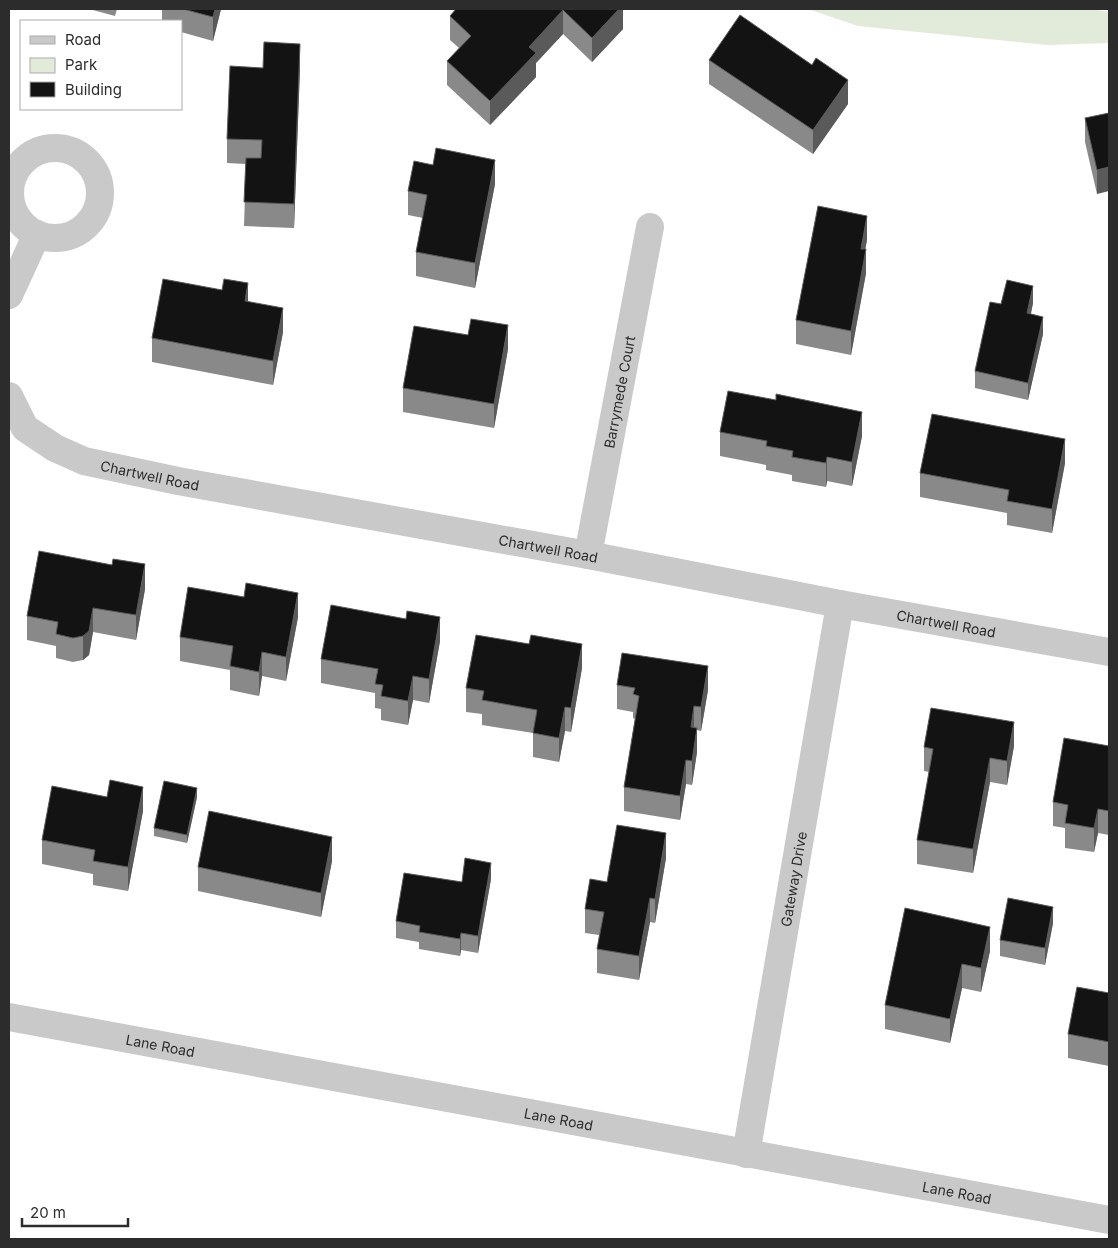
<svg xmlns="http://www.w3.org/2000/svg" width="1118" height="1248" viewBox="0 0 1118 1248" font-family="Inter,sans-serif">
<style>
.green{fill:#e2ead9}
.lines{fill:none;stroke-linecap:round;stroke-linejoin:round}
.minor{stroke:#c9c9c9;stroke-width:28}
.tertiary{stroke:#c9c9c9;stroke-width:28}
.wall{fill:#898989}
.shaded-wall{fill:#5a5a5a}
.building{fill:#131313;stroke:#5a5a5a}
.labels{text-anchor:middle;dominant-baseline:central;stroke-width:5;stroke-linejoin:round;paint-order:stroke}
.street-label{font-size:14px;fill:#2c2c2c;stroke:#fff}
</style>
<rect width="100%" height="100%" fill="#fff"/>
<path class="green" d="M 808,9 L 1092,9 L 1109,12 L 1109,43 L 1047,45 L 858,26 Z"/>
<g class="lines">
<g class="minor">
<circle cx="55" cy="193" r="45"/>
<path d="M 9,295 L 37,234"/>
<path id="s1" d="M 9,396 L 25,428 L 55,448 L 84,461 L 178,481 L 588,555 L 840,604"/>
<path id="s2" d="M 588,555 L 650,227"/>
</g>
<g class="tertiary">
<path id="s3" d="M 9,1017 L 1109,1220"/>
<path id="s4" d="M 746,1154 L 840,604 L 1109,652"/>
</g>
</g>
<path class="wall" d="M 89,9 L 117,9 L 115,16 Z
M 162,9 L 221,9 L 213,41 L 181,32 L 181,21 L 162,21 Z
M 456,9 L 623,9 L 623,29 L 592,62 L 563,34 L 536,63 L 536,77 L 490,125 L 447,85 L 447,61 L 459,48 L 450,40 L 450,16 Z
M 709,60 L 812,65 L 848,104 L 813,154 L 709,84 Z
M 263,68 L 300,68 L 294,228 L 244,226 L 246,164 L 227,163 L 227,139 Z
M 1109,113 L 1097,194 L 1085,142 L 1085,118 Z
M 495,184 L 475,288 L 416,276 L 416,252 L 423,218 L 408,215 L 408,191 Z
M 867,240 L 865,249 L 866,273 L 851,355 L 796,344 L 796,320 Z
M 248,301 L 283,332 L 273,385 L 152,362 L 152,338 Z
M 1033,303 L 1031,314 L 1043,334 L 1028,400 L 975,388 L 975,371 L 1001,304 Z
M 508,349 L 494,428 L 403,412 L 403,388 Z
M 720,432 L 862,436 L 852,486 L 827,481 L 826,487 L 792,481 L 792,475 L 766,470 L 766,465 L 720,456 Z
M 1065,463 L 1052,533 L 1007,525 L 1007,513 L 920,497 L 920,473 Z
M 145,589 L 136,640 L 93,632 L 89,655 L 83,660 L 73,662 L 56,658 L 56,646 L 27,640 L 27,616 Z
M 298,617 L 286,681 L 262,676 L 259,696 L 230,690 L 230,670 L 180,661 L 180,637 Z
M 440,641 L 429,703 L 413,700 L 408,725 L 381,720 L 381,709 L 375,708 L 375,693 L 321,683 L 321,659 Z
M 582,668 L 571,732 L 565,731 L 559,762 L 533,757 L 533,733 L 482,725 L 482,714 L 466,712 L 466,688 Z
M 617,685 L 708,690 L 701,731 L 697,730 L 697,752 L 692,785 L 686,784 L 680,820 L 624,811 L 624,787 L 635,719 L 633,718 L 633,712 L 617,709 Z
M 1014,746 L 1007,785 L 990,782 L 973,873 L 917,864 L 917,840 L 929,772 L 924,771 L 924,747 Z
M 1109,746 L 1109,835 L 1098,833 L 1094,852 L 1065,848 L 1065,828 L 1053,826 L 1053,802 Z
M 197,797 L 187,843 L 154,836 L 154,828 Z
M 143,811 L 128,891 L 93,885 L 93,874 L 42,864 L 42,840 Z
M 666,858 L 655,923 L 650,922 L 639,980 L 597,973 L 597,949 L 599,935 L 585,933 L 585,909 L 607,882 Z
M 332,861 L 321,917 L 198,891 L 198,867 Z
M 491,879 L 478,953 L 461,950 L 460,956 L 419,949 L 419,942 L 396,938 L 396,921 L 462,882 Z
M 905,908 L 990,951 L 981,992 L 962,988 L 950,1043 L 885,1029 L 885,1005 Z
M 1053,923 L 1045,965 L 1000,956 L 1000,940 Z
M 1109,993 L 1109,1066 L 1068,1058 L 1068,1034 Z"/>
<path class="shaded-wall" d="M 215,9 L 221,9 L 213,41 L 213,17 Z
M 619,9 L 623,9 L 623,29 L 592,62 L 592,38 Z
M 563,10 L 563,34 L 536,63 L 536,77 L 490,125 L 490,101 L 529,47 Z
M 300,44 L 300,68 L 294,228 L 294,204 Z
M 848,80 L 848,104 L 813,154 L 813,130 Z
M 495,160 L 495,184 L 475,288 L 475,263 Z
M 1109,167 L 1109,191 L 1097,194 L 1097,170 Z
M 867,216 L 867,240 L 861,273 L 861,249 Z
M 866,249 L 866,273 L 851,355 L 851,331 Z
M 248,283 L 248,307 L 245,301 Z
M 1033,286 L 1033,303 L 1027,330 L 1027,313 Z
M 283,308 L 283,332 L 273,385 L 273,361 Z
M 1043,317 L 1043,334 L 1028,400 L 1028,383 Z
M 508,325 L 508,349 L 494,428 L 494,404 Z
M 862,412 L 862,436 L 852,486 L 852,462 Z
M 1065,439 L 1065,463 L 1052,533 L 1052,509 Z
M 827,457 L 827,481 L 826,487 L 826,463 Z
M 145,564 L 145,589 L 136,640 L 136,615 Z
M 298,593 L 298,617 L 286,681 L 286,657 Z
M 93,608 L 93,632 L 89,655 L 83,660 L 83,636 Z
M 440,617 L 440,641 L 429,703 L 429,679 Z
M 582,644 L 582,668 L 571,732 L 571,708 Z
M 262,652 L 262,676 L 259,696 L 259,672 Z
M 708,666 L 708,690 L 701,731 L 701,707 Z
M 413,676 L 413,700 L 408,725 L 408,701 Z
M 694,706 L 694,730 L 691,727 Z
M 565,707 L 565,731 L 559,762 L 559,738 Z
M 1014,722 L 1014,746 L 1007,785 L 1007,761 Z
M 697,728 L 697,752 L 692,785 L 692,761 Z
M 990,758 L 990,782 L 973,873 L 973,849 Z
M 686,760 L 686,784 L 680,820 L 680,796 Z
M 143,787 L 143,811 L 128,891 L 128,867 Z
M 197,788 L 197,797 L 187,843 L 187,835 Z
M 1098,809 L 1098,833 L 1094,852 L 1094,828 Z
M 666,833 L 666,858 L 655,923 L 655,899 Z
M 332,837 L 332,861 L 321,917 L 321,893 Z
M 491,863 L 491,879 L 478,953 L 478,936 Z
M 650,898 L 650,922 L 639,980 L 639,956 Z
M 1053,907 L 1053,923 L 1045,965 L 1045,948 Z
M 990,927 L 990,951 L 981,992 L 981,968 Z
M 461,933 L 461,950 L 460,956 L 460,939 Z
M 962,964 L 962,988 L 950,1043 L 950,1019 Z"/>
<path class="building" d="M 183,9 L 215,9 L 213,17 Z
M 456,9 L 619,9 L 592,38 L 563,10 L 529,47 L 536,53 L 490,101 L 447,61 L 471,36 L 450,16 Z
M 740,15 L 812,65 L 816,58 L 848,80 L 813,130 L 709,60 Z
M 264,42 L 300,44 L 294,204 L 244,202 L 246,158 L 261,158 L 262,140 L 227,139 L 230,66 L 263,68 Z
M 1109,113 L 1109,167 L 1097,170 L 1085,118 Z
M 436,148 L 495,160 L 475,263 L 416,252 L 427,195 L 408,191 L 414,161 L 433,165 Z
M 818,206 L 867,216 L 861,249 L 866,249 L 851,331 L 796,320 Z
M 163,279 L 222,290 L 224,279 L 248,283 L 245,301 L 283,308 L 273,361 L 152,338 Z
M 1007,280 L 1033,286 L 1027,313 L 1043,317 L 1028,383 L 975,371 L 990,302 L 1001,304 Z
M 471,319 L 508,325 L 494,404 L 403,388 L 414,326 L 468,335 Z
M 728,391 L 776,400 L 776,394 L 862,412 L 852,462 L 827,457 L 826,463 L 792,457 L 793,451 L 766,446 L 767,441 L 720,432 Z
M 932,414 L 1065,439 L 1052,509 L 1007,501 L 1009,490 L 920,473 Z
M 39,551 L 112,565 L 113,559 L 145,564 L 136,615 L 93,608 L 89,631 L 83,636 L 73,638 L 56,634 L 58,622 L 27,616 Z
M 246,583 L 298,593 L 286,657 L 262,652 L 259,672 L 230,666 L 233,646 L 180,637 L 188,587 L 244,597 Z
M 331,605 L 406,619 L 407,611 L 440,617 L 429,679 L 413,676 L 408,701 L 381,696 L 383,685 L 375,684 L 378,669 L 321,659 Z
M 476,635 L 529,644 L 531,635 L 582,644 L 571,708 L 565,707 L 559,738 L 533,733 L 537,710 L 482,700 L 484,691 L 466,688 Z
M 622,653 L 708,666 L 701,707 L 694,706 L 691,727 L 697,728 L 692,761 L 686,760 L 680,796 L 624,787 L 639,696 L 633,694 L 635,688 L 617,685 Z
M 931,708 L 1014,722 L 1007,761 L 990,758 L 973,849 L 917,840 L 933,749 L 924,747 Z
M 1064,738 L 1109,746 L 1109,811 L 1098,809 L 1094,828 L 1065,823 L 1068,805 L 1053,802 Z
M 110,780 L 143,787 L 128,867 L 93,861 L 95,850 L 42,840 L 52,786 L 107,797 Z
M 164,781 L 197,788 L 187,835 L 154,828 Z
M 209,811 L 332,837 L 321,893 L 198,867 Z
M 617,825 L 666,833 L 655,899 L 650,898 L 639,956 L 597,949 L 604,912 L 585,909 L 590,879 L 607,882 Z
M 465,858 L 491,863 L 478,936 L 461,933 L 460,939 L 419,932 L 420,926 L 396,921 L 404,873 L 462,882 Z
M 1008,898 L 1053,907 L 1045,948 L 1000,940 Z
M 905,908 L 990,927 L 981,968 L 962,964 L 950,1019 L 885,1005 Z
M 1077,987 L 1109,993 L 1109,1042 L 1068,1034 Z"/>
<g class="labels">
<g class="street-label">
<text stroke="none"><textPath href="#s2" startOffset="166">Barrymede Court</textPath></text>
<text stroke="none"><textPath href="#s1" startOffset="171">Chartwell Road</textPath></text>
<text stroke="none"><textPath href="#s1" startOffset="576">Chartwell Road</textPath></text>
<text stroke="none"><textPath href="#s4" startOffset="666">Chartwell Road</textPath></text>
<text stroke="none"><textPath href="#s4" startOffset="279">Gateway Drive</textPath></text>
<text stroke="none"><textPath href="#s3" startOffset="154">Lane Road</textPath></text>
<text stroke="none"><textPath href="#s3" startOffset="559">Lane Road</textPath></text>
<text stroke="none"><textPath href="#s3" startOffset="964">Lane Road</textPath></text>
</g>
</g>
<rect width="1118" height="1248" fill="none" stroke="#2c2c2c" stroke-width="20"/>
<rect x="20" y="20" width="162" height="90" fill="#ffffff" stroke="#ababab"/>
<rect x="30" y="36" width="25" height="8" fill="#c9c9c9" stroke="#ababab"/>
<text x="65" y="45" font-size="15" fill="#2c2c2c">Road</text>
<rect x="30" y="58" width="25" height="15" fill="#e2ead9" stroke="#ababab"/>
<text x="65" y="70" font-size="15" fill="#2c2c2c">Park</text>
<rect x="30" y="82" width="25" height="15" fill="#131313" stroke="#ababab"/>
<text x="65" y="95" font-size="15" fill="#2c2c2c">Building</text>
<path d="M22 1218v8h106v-8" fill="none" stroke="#2c2c2c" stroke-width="2.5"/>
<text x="30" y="1218" font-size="15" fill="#2c2c2c" stroke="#ffffff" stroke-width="4" paint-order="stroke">20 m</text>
</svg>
